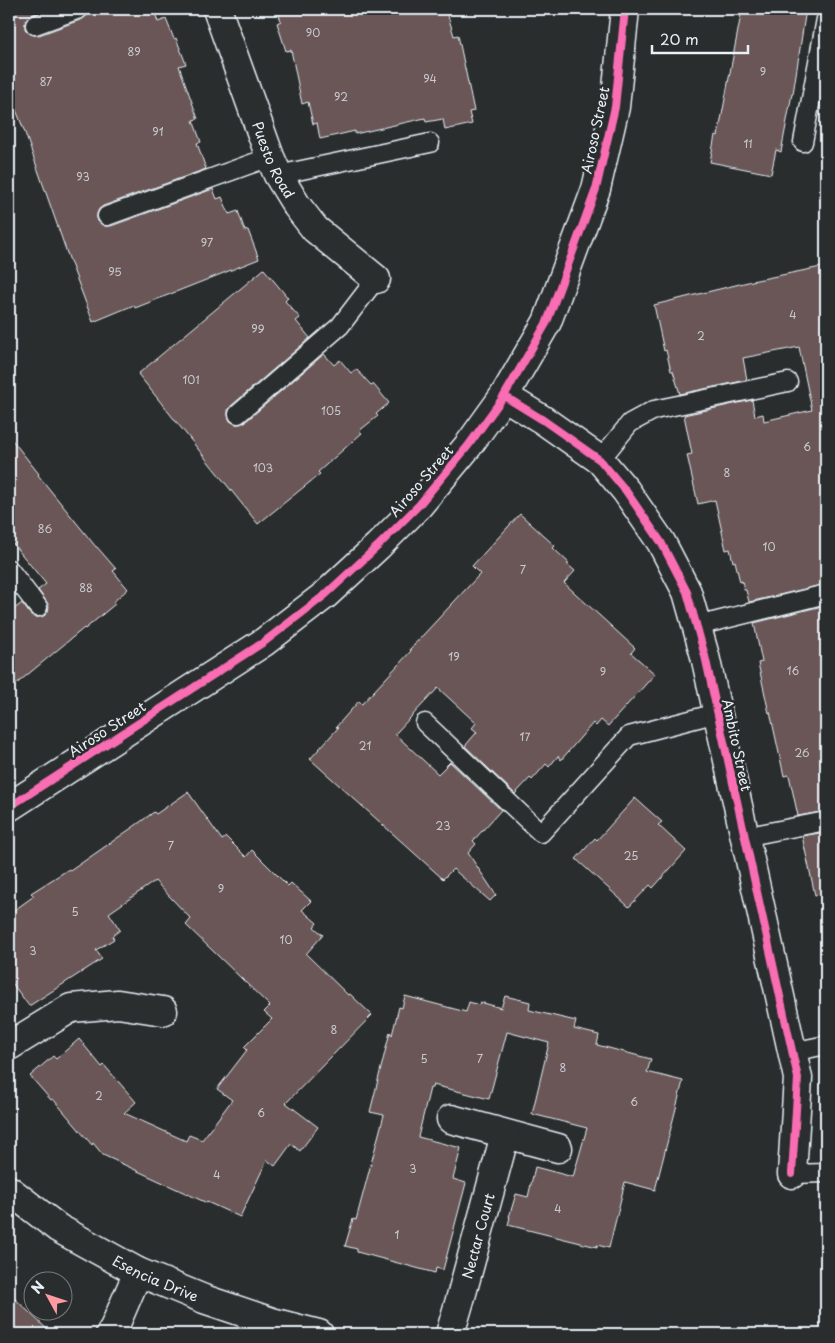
<svg xmlns="http://www.w3.org/2000/svg" width="835" height="1343" viewBox="0 0 835 1343" font-family="'Playpen Sans',sans-serif">
<style>
.building{fill:#6a5756;stroke:#e8f1f8}
.lines{fill:none;stroke-linecap:round;stroke-linejoin:round}
.lane-casing{stroke:#e8f1f8;stroke-width:21}
.street-casing{stroke:#e8f1f8;stroke-width:31}
.secondary-casing{stroke:#e8f1f8;stroke-width:31}
.lane{stroke:#2a2d2e;stroke-width:18}
.street{stroke:#2a2d2e;stroke-width:28}
.secondary{stroke:#2a2d2e;stroke-width:28}
.cycleway-casing{stroke:#2a2d2e;stroke-width:11}
.cycleway{stroke:#f96db3;stroke-width:8}
.labels{text-anchor:middle;dominant-baseline:central;stroke-width:5;stroke-linejoin:round;paint-order:stroke}
.number-label{font-size:11px;fill:#c8cad0}
.street-label{font-size:14px;fill:#e8f1f8;stroke:#2a2d2e}
</style>
<rect width="100%" height="100%" fill="#2a2d2e"/>
<filter id="ink" filterUnits="userSpaceOnUse"><feTurbulence type="fractalNoise" baseFrequency=".02" numOctaves="2"/><feDisplacementMap in="SourceGraphic" scale="10" xChannelSelector="R" yChannelSelector="G"/><feConvolveMatrix kernelMatrix="1 2 1 2 8 2 1 2 1" color-interpolation-filters="sRGB"/></filter>
<g filter="url(#ink)">
<path class="building" d="M 9,9 L 49,9 L 31,15 L 27,19 L 25,24 L 25,29 L 29,33 L 34,35 L 39,35 L 83,19 L 87,15 L 89,9 L 154,9 L 158,22 L 166,19 L 174,39 L 176,38 L 186,64 L 179,66 L 198,119 L 193,120 L 201,142 L 197,143 L 206,169 L 103,206 L 99,209 L 97,214 L 97,220 L 101,224 L 105,226 L 111,226 L 213,189 L 217,199 L 222,197 L 229,214 L 238,211 L 245,231 L 248,230 L 259,259 L 135,308 L 134,305 L 93,322 L 67,253 L 24,130 L 9,92 Z
M 277,9 L 446,9 L 454,36 L 458,35 L 474,111 L 469,112 L 472,124 L 445,130 L 443,119 L 426,122 L 425,118 L 355,134 L 355,131 L 320,139 L 317,123 L 313,124 L 308,102 L 302,104 L 291,50 L 286,51 L 277,23 L 281,21 Z
M 742,9 L 806,9 L 793,94 L 792,94 L 781,152 L 776,150 L 771,174 L 710,162 L 715,135 L 718,136 Z
M 826,266 L 826,584 L 749,602 L 746,590 L 744,590 L 742,581 L 740,582 L 735,561 L 733,562 L 730,549 L 726,550 L 715,500 L 698,504 L 687,455 L 692,454 L 684,415 L 752,400 L 755,416 L 763,414 L 764,421 L 812,410 L 799,347 L 743,358 L 747,380 L 680,394 L 673,371 L 671,371 L 666,350 L 664,351 L 654,305 L 752,281 Z
M 264,269 L 288,298 L 285,301 L 300,318 L 296,321 L 310,338 L 231,406 L 228,410 L 228,416 L 230,421 L 235,424 L 240,424 L 245,422 L 324,354 L 334,365 L 340,360 L 351,373 L 356,369 L 371,385 L 373,384 L 389,403 L 376,414 L 378,416 L 359,431 L 362,433 L 318,472 L 320,474 L 258,524 L 138,374 Z
M 9,436 L 39,474 L 38,475 L 96,547 L 97,547 L 116,569 L 113,571 L 128,589 L 113,602 L 115,604 L 85,629 L 84,628 L 9,690 L 9,613 L 22,603 L 30,614 L 34,617 L 40,617 L 44,616 L 48,612 L 49,606 L 46,601 L 38,590 L 46,584 L 9,539 Z
M 520,514 L 555,546 L 553,548 L 569,563 L 567,564 L 575,571 L 564,583 L 635,648 L 631,653 L 655,674 L 608,726 L 601,720 L 596,726 L 593,723 L 561,760 L 558,756 L 549,767 L 546,764 L 532,780 L 530,778 L 515,794 L 465,746 L 477,732 L 472,728 L 476,723 L 438,688 L 395,734 L 438,774 L 450,762 L 501,810 L 473,841 L 476,844 L 468,853 L 496,895 L 490,901 L 453,869 L 443,879 L 310,759 L 338,728 L 336,727 L 359,701 L 362,704 L 411,651 L 410,649 L 480,574 L 472,566 Z
M 826,605 L 826,811 L 798,816 L 789,775 L 784,776 L 770,712 L 769,713 L 758,663 L 762,662 L 754,623 Z
M 188,792 L 222,840 L 226,837 L 246,857 L 252,850 L 288,886 L 291,883 L 311,901 L 302,910 L 317,923 L 314,927 L 323,935 L 306,954 L 348,995 L 350,994 L 372,1015 L 286,1103 L 318,1127 L 300,1151 L 291,1144 L 275,1166 L 267,1160 L 240,1217 L 207,1202 L 207,1203 L 103,1155 L 93,1143 L 92,1145 L 53,1099 L 51,1100 L 30,1076 L 53,1056 L 56,1059 L 79,1039 L 102,1067 L 104,1065 L 136,1102 L 124,1113 L 186,1141 L 189,1135 L 202,1140 L 232,1100 L 217,1089 L 247,1050 L 244,1047 L 272,1019 L 264,1012 L 270,1006 L 186,925 L 191,919 L 155,881 L 109,913 L 120,930 L 112,936 L 114,939 L 96,950 L 102,959 L 29,1006 L 9,979 L 9,914 L 34,896 L 31,893 L 69,869 L 70,871 L 136,825 L 154,812 L 156,814 Z
M 635,798 L 662,822 L 658,825 L 686,851 L 653,888 L 650,885 L 629,907 L 576,859 L 595,838 L 597,840 Z
M 826,832 L 826,893 L 815,895 L 802,836 Z
M 405,996 L 466,1012 L 469,1002 L 479,1005 L 480,1002 L 501,1008 L 505,996 L 530,1002 L 529,1010 L 576,1021 L 574,1029 L 599,1035 L 597,1045 L 651,1059 L 647,1072 L 683,1081 L 655,1190 L 625,1182 L 609,1248 L 597,1245 L 597,1247 L 508,1225 L 510,1217 L 509,1217 L 516,1194 L 528,1197 L 535,1167 L 573,1177 L 587,1128 L 532,1114 L 549,1043 L 507,1032 L 489,1099 L 433,1085 L 432,1088 L 430,1088 L 418,1137 L 461,1148 L 453,1179 L 466,1183 L 443,1270 L 436,1268 L 435,1273 L 357,1252 L 357,1249 L 345,1246 L 353,1219 L 356,1220 L 384,1115 L 370,1112 L 390,1032 L 392,1035 L 399,1007 L 402,1008 Z
M 9,1293 L 52,1334 L 9,1334 Z"/>
<g class="lines">
<g class="lane-casing">
<path id="lane" d="M 35,25 L 79,9
M 803,142 L 826,19
M 278,175 L 430,143
M 107,216 L 270,157
M 238,414 L 340,326 L 376,279
M 600,460 L 630,423 L 654,410 L 788,382
M 9,569 L 38,607
M 697,626 L 826,594
M 425,723 L 541,833 L 629,736 L 717,713
M 744,837 L 826,821
M 792,1052 L 826,1045
M 792,1174 L 826,1173"/>
</g>
<g class="street-casing">
<g id="street">
<path id="s1" d="M 217,9 L 270,157 L 278,175 L 297,206 L 315,229 L 376,279"/>
<path d="M 504,396 L 543,420 L 600,460 L 626,491 L 661,542 L 687,592 L 705,656 L 798,1078 L 792,1174"/>
<path d="M 9,1046 L 71,1008 L 118,1004 L 163,1011"/>
<path d="M 451,1119 L 558,1148"/>
<path d="M 110,1334 L 114,1328 L 138,1272"/>
<path id="s2" d="M 450,1334 L 462,1293 L 505,1135"/>
</g>
</g>
<g class="secondary-casing">
<g id="secondary">
<path d="M 9,807 L 264,642 L 325,595 L 378,546 L 419,505 L 468,446 L 504,396 L 547,322 L 596,189 L 615,107 L 625,9"/>
<path id="s3" d="M 9,1190 L 58,1228 L 138,1272 L 204,1299 L 272,1322 L 319,1334"/>
</g>
</g>
<use href="#lane" class="lane"/>
<use href="#street" class="street"/>
<use href="#secondary" class="secondary"/>
<g class="cycleway-casing">
<path id="cycleway" d="M 504,396 L 543,420 L 600,460 L 626,491 L 661,542 L 687,592 L 705,656 L 798,1078 L 792,1174
M 9,807 L 264,642 L 325,595 L 378,546 L 419,505 L 468,446 L 504,396 L 547,322 L 596,189 L 615,107 L 625,9"/>
</g>
<use href="#cycleway" class="cycleway"/>
</g>
</g>
<g class="labels">
<g class="number-label">
<text x="313" y="32">90</text>
<text x="134" y="51">89</text>
<text x="763" y="71">9</text>
<text x="430" y="78">94</text>
<text x="46" y="81">87</text>
<text x="341" y="96">92</text>
<text x="158" y="131">91</text>
<text x="748" y="143">11</text>
<text x="83" y="176">93</text>
<text x="207" y="242">97</text>
<text x="115" y="271">95</text>
<text x="793" y="314">4</text>
<text x="258" y="328">99</text>
<text x="701" y="335">2</text>
<text x="191" y="379">101</text>
<text x="331" y="410">105</text>
<text x="807" y="446">6</text>
<text x="263" y="467">103</text>
<text x="727" y="472">8</text>
<text x="45" y="528">86</text>
<text x="769" y="546">10</text>
<text x="523" y="569">7</text>
<text x="86" y="587">88</text>
<text x="454" y="656">19</text>
<text x="793" y="670">16</text>
<text x="603" y="671">9</text>
<text x="525" y="736">17</text>
<text x="365" y="745">21</text>
<text x="802" y="752">26</text>
<text x="443" y="825">23</text>
<text x="171" y="845">7</text>
<text x="631" y="855">25</text>
<text x="221" y="888">9</text>
<text x="75" y="911">5</text>
<text x="286" y="939">10</text>
<text x="33" y="950">3</text>
<text x="334" y="1029">8</text>
<text x="424" y="1058">5</text>
<text x="480" y="1058">7</text>
<text x="563" y="1067">8</text>
<text x="99" y="1095">2</text>
<text x="634" y="1101">6</text>
<text x="261" y="1112">6</text>
<text x="413" y="1168">3</text>
<text x="217" y="1174">4</text>
<text x="558" y="1208">4</text>
<text x="397" y="1234">1</text>
</g>
<g class="street-label">
<text transform="translate(595 130) rotate(-78)">Airoso Street</text>
<text stroke="none"><textPath href="#s1" startOffset="161">Puesto Road</textPath></text>
<text transform="translate(421 481) rotate(-49)">Airoso Street</text>
<text transform="translate(107 729) rotate(-33)">Airoso Street</text>
<text transform="translate(737 745) rotate(78)">Ambito Street</text>
<text stroke="none"><textPath href="#s2" startOffset="102">Nectar Court</textPath></text>
<text stroke="none"><textPath href="#s3" startOffset="172">Esencia Drive</textPath></text>
</g>
</g>
<rect width="835" height="1343" fill="none" stroke="#2a2d2e" stroke-width="30"/>
<rect x="15" y="15" width="805" height="1313" fill="none" stroke="#e8f1f8" stroke-width="2" filter="url(#ink)"/>
<g transform="translate(48 1296) rotate(310)"><circle r="24" fill="#2a2d2e" stroke="#767b7f"/>
<path d="M0-4L9 19L0 12L-9 19Z" fill="#ff9aa2"/>
<text y="-8" font-size="14" font-weight="bold" text-anchor="middle" fill="#e8f1f8">N</text>
</g>
<path d="M652 45v8h96v-8" fill="none" stroke="#e8f1f8" stroke-width="2.5"/>
<text x="660" y="45" font-size="15" fill="#e8f1f8" stroke="#2a2d2e" stroke-width="4" paint-order="stroke">20 m</text>
</svg>
